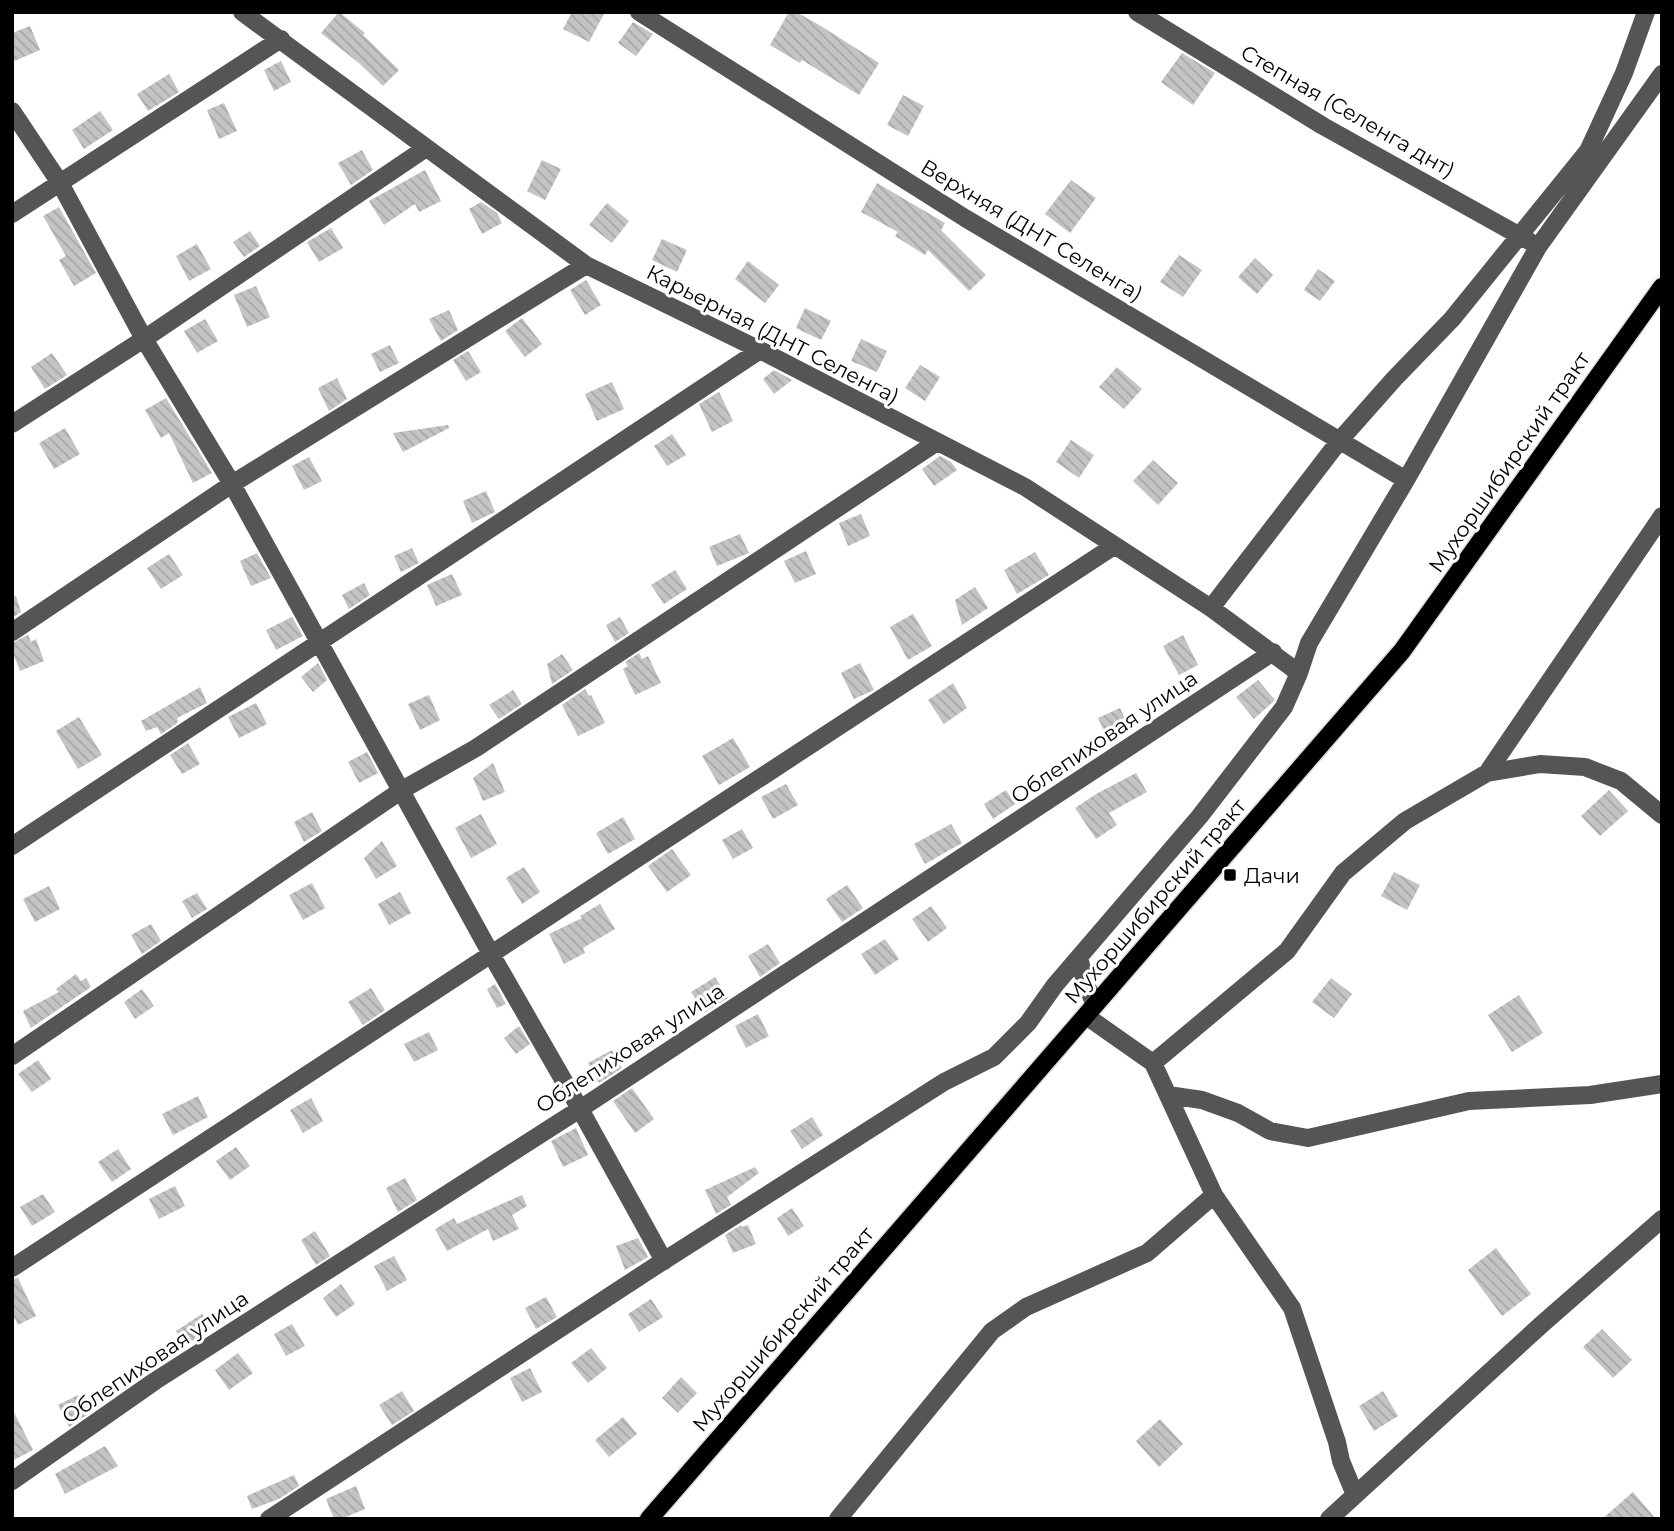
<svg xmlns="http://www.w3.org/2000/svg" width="1674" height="1531" viewBox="0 0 1674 1531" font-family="Montserrat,sans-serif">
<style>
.building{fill:url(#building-back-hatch)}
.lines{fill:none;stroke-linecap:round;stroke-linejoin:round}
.major-casing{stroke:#dbdbdb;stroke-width:21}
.minor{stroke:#555;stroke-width:18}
.major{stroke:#000;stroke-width:18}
.poi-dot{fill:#000;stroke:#fff;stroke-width:2.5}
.labels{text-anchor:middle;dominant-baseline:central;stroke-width:6;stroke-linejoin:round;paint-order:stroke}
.street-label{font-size:21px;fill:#000;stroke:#fff}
.poi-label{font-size:21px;fill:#000;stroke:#fff;text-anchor:start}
</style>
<defs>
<pattern id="building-back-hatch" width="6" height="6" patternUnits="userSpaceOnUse" patternTransform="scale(1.75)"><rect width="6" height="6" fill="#c4c4c4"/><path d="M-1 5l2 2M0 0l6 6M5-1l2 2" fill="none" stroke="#a7a7a7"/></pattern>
</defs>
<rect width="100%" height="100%" fill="#fff"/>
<path class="building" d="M 339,12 L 365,33 L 363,35 L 399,70 L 383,86 L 360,64 L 321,33 Z
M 572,12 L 605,12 L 589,42 L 563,29 Z
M 789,12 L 796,12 L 821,26 L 879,63 L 859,95 L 802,60 L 800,63 L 770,45 Z
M 633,22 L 653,34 L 636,56 L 618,43 Z
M 30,26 L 40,50 L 12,62 L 12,33 Z
M 1182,53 L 1215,73 L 1193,105 L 1161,82 Z
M 281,61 L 291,82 L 274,91 L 264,70 Z
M 169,74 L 179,92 L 148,111 L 137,94 Z
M 903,95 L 924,106 L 908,136 L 887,125 Z
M 224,103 L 237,131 L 219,139 L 207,110 Z
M 100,111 L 113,130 L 84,149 L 72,130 Z
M 362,150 L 373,170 L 351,185 L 338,163 Z
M 542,160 L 561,169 L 545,200 L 527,191 Z
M 425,170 L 441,201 L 419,212 L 415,204 L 384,225 L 369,201 Z
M 1071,180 L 1096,198 L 1070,233 L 1045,214 Z
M 877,183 L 945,223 L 941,230 L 986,275 L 969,291 L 928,250 L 925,255 L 895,236 L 898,232 L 861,212 Z
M 481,202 L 497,213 L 502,223 L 482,234 L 469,209 Z
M 607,203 L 629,221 L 612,243 L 589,225 Z
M 59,207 L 96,273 L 74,286 L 59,260 L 66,256 L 43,216 Z
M 331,228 L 343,248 L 319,262 L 307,242 Z
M 250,231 L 260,246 L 244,257 L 233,242 Z
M 662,239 L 687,250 L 677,272 L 652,260 Z
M 197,244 L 211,269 L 189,281 L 176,256 Z
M 1179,255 L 1202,270 L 1183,297 L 1160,282 Z
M 1255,258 L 1273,275 L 1257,294 L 1238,277 Z
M 748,261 L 779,285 L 765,303 L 735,279 Z
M 1318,269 L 1335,281 L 1320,301 L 1304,290 Z
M 586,280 L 601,305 L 585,315 L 570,290 Z
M 256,286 L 270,317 L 247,327 L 234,295 Z
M 805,308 L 831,321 L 821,340 L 796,328 Z
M 449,310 L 458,330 L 441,341 L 429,319 Z
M 522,318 L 542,344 L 525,357 L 505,331 Z
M 205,319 L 218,341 L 197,353 L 184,331 Z
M 861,339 L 887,351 L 877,372 L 851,361 Z
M 390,345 L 399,363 L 380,372 L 371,354 Z
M 468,351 L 481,372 L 466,381 L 453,360 Z
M 52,353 L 67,375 L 45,389 L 31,367 Z
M 920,365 L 940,377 L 925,401 L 905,388 Z
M 1117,367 L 1142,389 L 1124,409 L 1099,387 Z
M 774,370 L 792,380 L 774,394 L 763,379 Z
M 337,378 L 347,399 L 329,411 L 318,388 Z
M 612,382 L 624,409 L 597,421 L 585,394 Z
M 719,392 L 733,421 L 712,432 L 699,404 Z
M 166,398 L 212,473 L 193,483 L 169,433 L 161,438 L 145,410 Z
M 448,425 L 449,428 L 403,452 L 393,433 Z
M 65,428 L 80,454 L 54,469 L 39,443 Z
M 672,434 L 686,455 L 667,466 L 654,446 Z
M 1071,440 L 1094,455 L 1079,478 L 1056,462 Z
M 940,456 L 951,462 L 957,470 L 934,486 L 922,469 Z
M 309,457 L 322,481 L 304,490 L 292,466 Z
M 1153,460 L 1178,483 L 1158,505 L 1133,481 Z
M 486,491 L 495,512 L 472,523 L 463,501 Z
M 861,514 L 870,536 L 848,546 L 839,523 Z
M 740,534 L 749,553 L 717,566 L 709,547 Z
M 412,548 L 419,563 L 401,572 L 394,556 Z
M 806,551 L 816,574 L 795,583 L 784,561 Z
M 1035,552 L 1049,575 L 1017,594 L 1004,570 Z
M 257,553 L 271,578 L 251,586 L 240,561 Z
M 169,554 L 183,575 L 161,589 L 147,568 Z
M 675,570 L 687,589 L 664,604 L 651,585 Z
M 452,574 L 462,595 L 436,606 L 427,585 Z
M 364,583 L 370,595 L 349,609 L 342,595 Z
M 975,587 L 988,608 L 962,625 L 955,600 Z
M 12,596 L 16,596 L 21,612 L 12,618 Z
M 913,614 L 932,646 L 908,660 L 890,627 Z
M 292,617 L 303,636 L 276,650 L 266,630 Z
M 620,617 L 629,633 L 615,642 L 606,625 Z
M 28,635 L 31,642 L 36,639 L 44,661 L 20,671 L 12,651 L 12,643 Z
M 1183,635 L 1198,665 L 1179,675 L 1163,646 Z
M 639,653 L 642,659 L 648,656 L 661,683 L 635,695 L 623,669 L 628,666 L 625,662 Z
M 562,654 L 573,670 L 552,684 L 547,664 Z
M 318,663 L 327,680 L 313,692 L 301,677 Z
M 860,663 L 874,690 L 854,699 L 841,673 Z
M 1258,680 L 1275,700 L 1254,719 L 1236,697 Z
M 953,683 L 967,708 L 944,724 L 928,700 Z
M 200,687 L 207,703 L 177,718 L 178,721 L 176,724 L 161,734 L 157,727 L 146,731 L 141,721 Z
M 585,689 L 589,696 L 591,695 L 605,723 L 578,736 L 562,705 Z
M 513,690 L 522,704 L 499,719 L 489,705 Z
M 429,695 L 440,720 L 420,730 L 408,704 Z
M 256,703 L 267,724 L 239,738 L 228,717 Z
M 1120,708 L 1129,727 L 1107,737 L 1098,718 Z
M 79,717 L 102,755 L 78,769 L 56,731 Z
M 733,738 L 750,767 L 719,785 L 702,756 Z
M 188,743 L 200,764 L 182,774 L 170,755 Z
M 367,752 L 378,773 L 359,783 L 348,762 Z
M 493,763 L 505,792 L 483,801 L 473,778 Z
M 1136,773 L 1147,792 L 1109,813 L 1117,825 L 1096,839 L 1075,808 L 1096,794 Z
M 786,784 L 798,805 L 773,819 L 761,797 Z
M 1006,790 L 1015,804 L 993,819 L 984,804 Z
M 1609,790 L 1628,811 L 1600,836 L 1581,816 Z
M 312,812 L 322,831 L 304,842 L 294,822 Z
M 481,814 L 497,844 L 471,858 L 455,828 Z
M 623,817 L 635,839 L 608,854 L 596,833 Z
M 951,824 L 962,843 L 925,864 L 914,844 Z
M 742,829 L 753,848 L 733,859 L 722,840 Z
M 382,841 L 397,866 L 376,879 L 364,858 Z
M 672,849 L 691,875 L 667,892 L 648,866 Z
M 524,867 L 540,892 L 522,904 L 506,878 Z
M 1394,872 L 1420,885 L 1407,910 L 1381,896 Z
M 312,883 L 325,908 L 303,920 L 289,895 Z
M 847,885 L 863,908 L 842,922 L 826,899 Z
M 49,886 L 60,909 L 35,922 L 23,899 Z
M 400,892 L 411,913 L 389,925 L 378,904 Z
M 197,893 L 207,909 L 192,918 L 182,901 Z
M 600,904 L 615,929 L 583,948 L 585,953 L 564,964 L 549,934 L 582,918 L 580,916 Z
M 931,906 L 947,928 L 928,942 L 912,919 Z
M 151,924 L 161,941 L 142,954 L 131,935 Z
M 885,939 L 899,959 L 875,975 L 861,954 Z
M 768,944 L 780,963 L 760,977 L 748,956 Z
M 76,974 L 81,981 L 86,978 L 91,987 L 31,1028 L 23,1011 L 59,992 L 56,989 Z
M 715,977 L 728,998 L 704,1013 L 691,992 Z
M 1331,978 L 1352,994 L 1334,1018 L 1312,1002 Z
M 495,984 L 506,1004 L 497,1008 L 487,989 Z
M 371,988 L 385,1010 L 363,1025 L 348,1002 Z
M 142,989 L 154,1006 L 135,1019 L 124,1002 Z
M 1519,995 L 1543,1033 L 1512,1052 L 1488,1015 Z
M 758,1014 L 769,1036 L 746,1048 L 735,1026 Z
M 519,1026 L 530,1044 L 516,1054 L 504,1038 Z
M 429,1032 L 438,1050 L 414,1062 L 404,1044 Z
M 612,1050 L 622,1068 L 599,1083 L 588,1063 Z
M 38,1060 L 51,1079 L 32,1092 L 18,1074 Z
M 632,1088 L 654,1119 L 635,1133 L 613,1101 Z
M 198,1096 L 208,1117 L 173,1135 L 162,1114 Z
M 311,1098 L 323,1121 L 303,1133 L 290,1110 Z
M 812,1117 L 823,1135 L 802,1149 L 790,1131 Z
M 576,1128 L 588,1155 L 563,1167 L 551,1141 Z
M 236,1147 L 250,1166 L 230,1180 L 216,1161 Z
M 118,1149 L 131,1169 L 112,1182 L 98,1162 Z
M 755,1167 L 759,1173 L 727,1197 L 731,1205 L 716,1214 L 705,1190 Z
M 405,1178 L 417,1200 L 398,1212 L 386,1188 Z
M 175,1186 L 185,1206 L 159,1219 L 149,1199 Z
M 43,1194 L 55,1212 L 32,1226 L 20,1207 Z
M 522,1195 L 527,1206 L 512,1215 L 519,1229 L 493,1241 L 488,1229 L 447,1251 L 435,1229 L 454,1218 L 457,1224 Z
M 792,1208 L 804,1226 L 788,1236 L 777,1218 Z
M 741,1225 L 742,1227 L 748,1225 L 756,1244 L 733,1253 L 725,1235 Z
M 315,1231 L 330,1256 L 316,1265 L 301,1240 Z
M 638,1238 L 648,1257 L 625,1270 L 616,1246 Z
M 1496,1248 L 1531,1294 L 1502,1316 L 1468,1270 Z
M 394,1256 L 407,1280 L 387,1291 L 374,1266 Z
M 18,1278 L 36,1316 L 18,1325 L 12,1313 L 12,1279 Z
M 341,1284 L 355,1304 L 336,1317 L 323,1298 Z
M 546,1297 L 557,1317 L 536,1329 L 525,1308 Z
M 651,1299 L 663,1317 L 639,1332 L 628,1314 Z
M 202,1314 L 212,1328 L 186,1345 L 176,1331 Z
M 292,1324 L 305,1346 L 286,1356 L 274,1334 Z
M 1602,1329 L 1632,1360 L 1613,1378 L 1583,1347 Z
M 591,1348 L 607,1368 L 588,1383 L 571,1363 Z
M 238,1353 L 253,1373 L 229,1390 L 215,1370 Z
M 530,1368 L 542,1392 L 522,1402 L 510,1378 Z
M 681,1377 L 697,1393 L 678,1413 L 662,1398 Z
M 402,1391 L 414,1411 L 392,1425 L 379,1405 Z
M 1383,1391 L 1398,1416 L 1374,1431 L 1359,1406 Z
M 78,1395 L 88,1414 L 69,1427 L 58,1405 Z
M 12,1408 L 33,1450 L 12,1461 Z
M 623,1417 L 637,1434 L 609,1457 L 595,1440 Z
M 1160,1419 L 1183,1444 L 1159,1467 L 1136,1441 Z
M 105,1446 L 118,1466 L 65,1494 L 55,1474 Z
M 294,1475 L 299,1486 L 279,1499 L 252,1509 L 247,1496 Z
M 356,1486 L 365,1509 L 341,1519 L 334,1519 L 326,1499 Z
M 1633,1492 L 1656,1519 L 1602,1519 Z"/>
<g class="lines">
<g class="major-casing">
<path id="major" d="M 649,1519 L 1402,651 L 1662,287"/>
</g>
<path class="minor" d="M 242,12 L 586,265 L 760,350 L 1025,487 L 1211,608 L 1299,673
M 639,12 L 965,218 L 1406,480
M 1137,12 L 1323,126 L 1529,241
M 12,111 L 60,183 L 144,339 L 232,484 L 491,954 L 580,1109 L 664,1261
M 12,214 L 281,39
M 12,424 L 144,339 L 426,148
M 1211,608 L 1340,440 L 1394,379 L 1452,319 L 1588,151 L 1624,73 L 1646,12
M 12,632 L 232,484 L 586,265
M 1487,773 L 1662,516
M 12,846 L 760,350
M 1079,957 L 1085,982 L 1095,1005
M 1086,1016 L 1153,1063 L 1214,1195 L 1292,1308 L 1337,1442 L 1341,1461 L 1355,1495
M 12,1056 L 402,790 L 476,748 L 937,442
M 1153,1063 L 1287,951 L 1343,873 L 1405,821 L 1487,773 L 1540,764 L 1585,767 L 1621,781 L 1662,815
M 1168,1095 L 1202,1100 L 1238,1113 L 1270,1131 L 1308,1138 L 1469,1101 L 1590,1095 L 1662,1084
M 12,1268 L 1114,546
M 12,1481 L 155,1381 L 580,1109 L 1273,652
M 269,1519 L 654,1267 L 944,1082 L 994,1057 L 1028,1023 L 1055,985 L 1200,816 L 1284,707 L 1299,673 L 1309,643 L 1406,480 L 1538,247 L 1662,74
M 838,1519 L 992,1331 L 1026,1307 L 1147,1253 L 1214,1195
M 1329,1519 L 1541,1325 L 1662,1219"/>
<use href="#major" class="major"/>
</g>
<rect class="poi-dot" x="1223" y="868" width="14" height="14" rx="3.5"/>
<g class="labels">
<g class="street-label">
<text transform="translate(1348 111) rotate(30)">Степная (Селенга днт)</text>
<text transform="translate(1032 230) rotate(31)">Верхняя (ДНТ Селенга)</text>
<text transform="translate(773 334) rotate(27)">Карьерная (ДНТ Селенга)</text>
<text transform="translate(1509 462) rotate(-55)">Мухоршибирский тракт</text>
<text transform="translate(1104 737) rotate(-34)">Облепиховая улица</text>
<text transform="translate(1155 901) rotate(-49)">Мухоршибирский тракт</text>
<text transform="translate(630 1048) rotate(-33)">Облепиховая улица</text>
<text transform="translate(783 1329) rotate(-49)">Мухоршибирский тракт</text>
<text transform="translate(155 1357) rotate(-34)">Облепиховая улица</text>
</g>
<g class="poi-label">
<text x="1244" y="875">Дачи</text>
</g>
</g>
<rect width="1674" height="1531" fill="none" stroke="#000000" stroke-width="28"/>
</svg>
